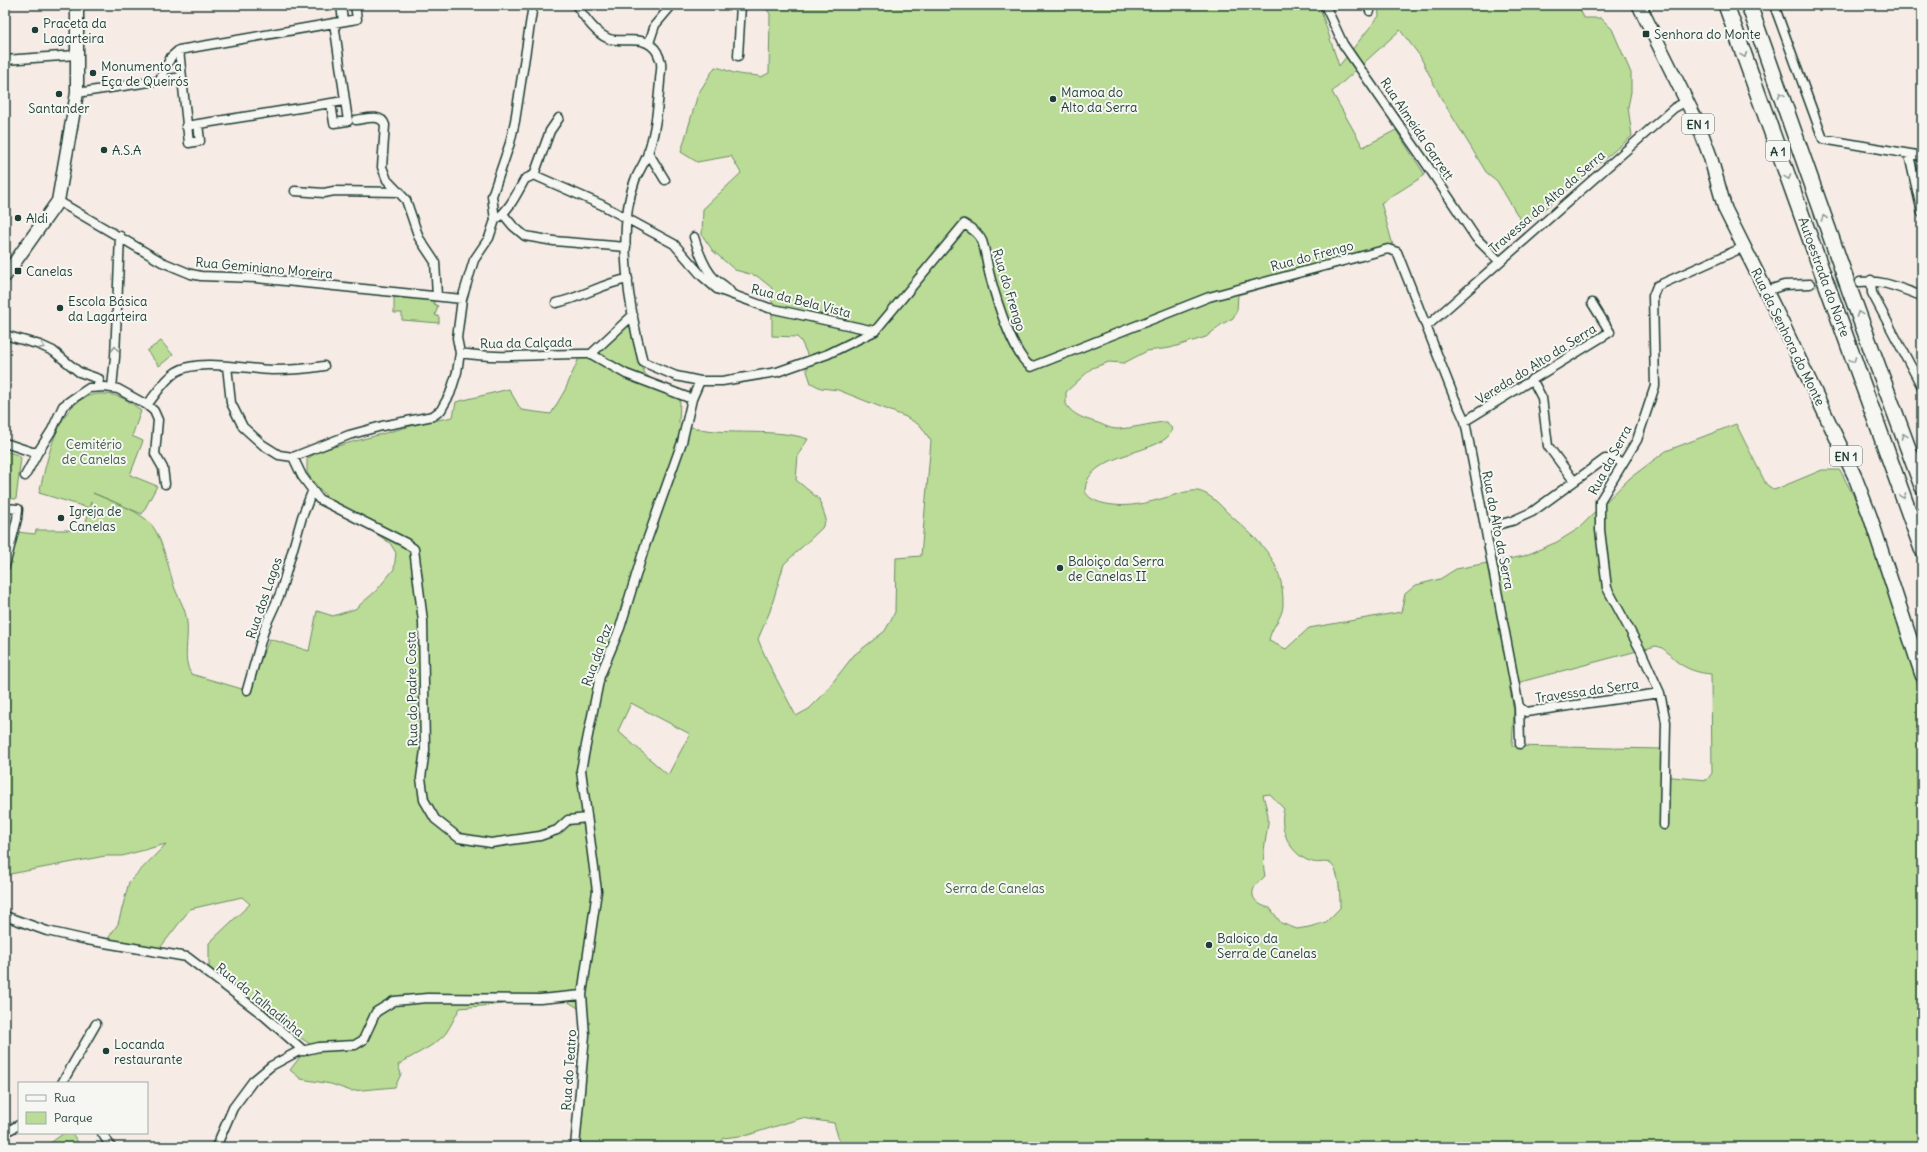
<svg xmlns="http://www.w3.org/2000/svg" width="1927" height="1152" viewBox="0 0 1927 1152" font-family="Delius,sans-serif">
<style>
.green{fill:#badc96;stroke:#6c8c65;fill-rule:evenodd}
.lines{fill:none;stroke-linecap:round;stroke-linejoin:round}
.street-tunnel{stroke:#cbc8c2;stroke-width:8;stroke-dasharray:8 4;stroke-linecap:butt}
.street-casing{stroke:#1f3d34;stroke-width:11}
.secondary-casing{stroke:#1f3d34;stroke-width:15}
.primary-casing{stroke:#1f3d34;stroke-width:16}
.highway-casing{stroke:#1f3d34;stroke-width:18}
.street{stroke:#f6f6f2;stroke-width:8}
.secondary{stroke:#f6f6f2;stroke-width:12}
.primary{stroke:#f6f6f2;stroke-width:13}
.highway{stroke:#f6f6f2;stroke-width:15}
.oneway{stroke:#8a9a93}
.poi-dot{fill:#1f3d34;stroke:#f6f6f2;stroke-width:1.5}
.labels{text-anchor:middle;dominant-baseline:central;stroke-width:4;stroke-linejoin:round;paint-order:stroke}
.shield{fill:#f6f6f2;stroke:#60746d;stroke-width:1}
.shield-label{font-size:12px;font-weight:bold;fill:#1f3d34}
.poi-label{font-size:13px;fill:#1f3d34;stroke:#f6f6f2;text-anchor:start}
.street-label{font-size:13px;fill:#1f3d34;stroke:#f6f6f2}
.park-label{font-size:13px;fill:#3e5d48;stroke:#f6f6f2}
</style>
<rect width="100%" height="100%" fill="#f6ebe5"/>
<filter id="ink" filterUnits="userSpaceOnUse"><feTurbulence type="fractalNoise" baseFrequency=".025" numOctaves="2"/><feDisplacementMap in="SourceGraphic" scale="8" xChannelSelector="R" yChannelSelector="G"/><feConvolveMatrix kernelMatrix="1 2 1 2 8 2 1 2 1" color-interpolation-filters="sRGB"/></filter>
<g filter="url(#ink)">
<path class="green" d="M 764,5 L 1319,5 L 1339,66 L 1379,16 L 1378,5 L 1578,5 L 1584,18 L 1601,18 L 1612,29 L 1631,73 L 1631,92 L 1628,107 L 1632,136 L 1524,226 L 1497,181 L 1486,172 L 1441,98 L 1420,56 L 1400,30 L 1332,92 L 1363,147 L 1396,130 L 1425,175 L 1381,203 L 1396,256 L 1389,253 L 1238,295 L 1237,310 L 1233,318 L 1222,324 L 1206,337 L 1170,348 L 1147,351 L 1124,363 L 1109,362 L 1092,368 L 1066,392 L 1066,404 C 1073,416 1086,419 1098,423 C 1106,426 1110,429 1119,429 C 1133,428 1148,424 1163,422 L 1167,422 L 1172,429 C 1169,454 1085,451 1085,491 C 1088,498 1095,501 1102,503 C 1126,509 1148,503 1171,496 C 1178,494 1190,490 1198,491 C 1211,494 1220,505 1229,514 C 1259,541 1284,560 1283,605 C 1283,618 1270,628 1269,641 L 1286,649 L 1309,628 L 1401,612 L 1405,594 L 1416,585 L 1440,579 L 1456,569 L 1524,556 L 1557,542 L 1578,529 L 1630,478 L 1666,451 L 1736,424 L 1766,484 L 1774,490 L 1822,470 L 1840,470 L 1861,510 L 1922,698 L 1922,1147 L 841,1147 L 834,1123 L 802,1118 L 748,1135 L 723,1138 L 718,1147 L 573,1147 L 583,1011 L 562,998 L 534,999 L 502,1004 L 460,1008 C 455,1016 451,1026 446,1033 C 436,1046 412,1055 398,1065 L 401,1074 L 395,1087 L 351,1091 L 331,1084 L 301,1079 L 290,1070 L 310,1044 L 278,1023 L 209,967 L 209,943 L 250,904 L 242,897 L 190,909 L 160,948 L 107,940 L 118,924 L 129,882 L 166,844 L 122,856 L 105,856 L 5,875 L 5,571 L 17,532 L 35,534 L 36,530 L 84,530 L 91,502 L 89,508 L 39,493 C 48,459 58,392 103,394 C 119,394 130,401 141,411 L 132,436 L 143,441 L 130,475 L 157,486 L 142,514 L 93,493 C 111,501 133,508 148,521 C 162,533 169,571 175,589 C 180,601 186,609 187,623 C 189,640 182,659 191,674 L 242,689 L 254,673 L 270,639 L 309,651 L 317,611 L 333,616 L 355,609 L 376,591 L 394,569 L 396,553 L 390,543 L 336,507 L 312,480 L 307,472 L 307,459 L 319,451 L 422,423 L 453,417 L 456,402 L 509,389 L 521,410 L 551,414 L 565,390 L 579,358 L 612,333 L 630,326 L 634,344 L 645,374 L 680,400 L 679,423 C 717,439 770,426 808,439 L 798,455 L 796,480 L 819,499 L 826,519 L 822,528 L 784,564 L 770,611 L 758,639 C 768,666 783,690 796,716 L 809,709 L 822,696 L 854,655 L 885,631 L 895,612 L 896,558 L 921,556 L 931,441 L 921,426 L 906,417 L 838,390 L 821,388 L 811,383 L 807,371 L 807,354 L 801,341 L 797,337 L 772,336 L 772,288 L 757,276 L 735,270 L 713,251 L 702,235 L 703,209 L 741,173 L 731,156 L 697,162 L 681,152 L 698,94 L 715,67 C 724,68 730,73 739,74 C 746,76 753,74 761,77 L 769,73 L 770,14 ZM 1656,646 C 1666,648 1668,654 1676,661 C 1686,669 1698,673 1711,674 L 1712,773 L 1707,780 L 1661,776 L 1662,749 L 1512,746 L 1514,710 L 1509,685 ZM 631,703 L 690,734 L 668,775 L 618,731 ZM 1270,794 L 1284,809 C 1278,829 1291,857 1313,862 C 1319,864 1326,860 1331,864 C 1340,871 1340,898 1340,908 L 1326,922 L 1309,927 L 1297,929 L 1281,923 L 1270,908 C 1261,906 1249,900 1254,888 C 1256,883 1262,880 1265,876 C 1261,859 1266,840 1268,823 C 1269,815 1265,803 1263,795 Z
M 394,297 L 434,300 L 434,304 L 438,306 L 435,315 L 439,317 L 439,323 L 402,320 L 402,313 L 394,313 Z
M 161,341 L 173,355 L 159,366 L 147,351 Z
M 5,451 L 18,455 L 21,458 L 16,499 L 5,498 Z
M 64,1133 L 72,1133 L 81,1147 L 45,1147 Z"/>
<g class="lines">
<path class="street-tunnel" d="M 1810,284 L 1860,282"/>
<g class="street-casing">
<path id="street" d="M 341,5 L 343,21
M 576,5 C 584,16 594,32 607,38 C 620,45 645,32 657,52 C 658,55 661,60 661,63 C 662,69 660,75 660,81 C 658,105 656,130 648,153 C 645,162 639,171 635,180 C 616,232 629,309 643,362 L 676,376 L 700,381 L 722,381 L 777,372 L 828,354 L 875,331 L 964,224 C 971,228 979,233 982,241 C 986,252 987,265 990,276 C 996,299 1013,355 1031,367 L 1209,297 L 1388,249 L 1397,252 L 1454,397 L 1465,421 L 1519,707 L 1520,744
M 1325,5 L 1343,44 L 1423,159 L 1476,238 L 1499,261
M 1369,5 L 1370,11
M 1774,5 L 1823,139 L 1922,156
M 649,43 L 655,25 L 672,5
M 179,50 L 189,143 L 200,141 L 198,124
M 738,56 L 741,5
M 5,60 L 76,55
M 160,79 L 171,57 L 179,50 L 357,19 L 355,5
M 77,93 L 182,77
M 331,103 L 334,123 L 348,121 L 334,23
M 356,120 C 365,119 381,113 385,125 L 382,167 L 387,180 L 406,200 L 419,238 L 435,262 L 437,296
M 186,126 L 344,101
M 648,152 L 665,180
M 1909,155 L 1922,213
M 534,175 L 550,131 L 559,118
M 295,191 L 324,193 L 334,191 L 400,192
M 58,201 L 162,262 L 191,274 L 201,276 L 256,278 L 462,299
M 503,214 L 513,226 L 525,236 L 554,241 L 626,247
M 495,220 C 509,211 517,193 525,179 L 534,175 L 602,205 L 674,244 L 702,276 L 717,289 L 769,308 L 875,331
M 694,237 C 698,250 705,270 715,279 C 721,284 727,286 731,293
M 1871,280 L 1872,293 L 1922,387
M 1860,282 C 1883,279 1901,289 1922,296
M 1766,291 L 1784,285 L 1810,284
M 556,303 C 581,298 603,283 628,279
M 1427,326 L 1674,108 L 1687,101
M 5,335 L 40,345 L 53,351 L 79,372 L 99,379 L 98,387
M 460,353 C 503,360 548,353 591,354 L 633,315
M 591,354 L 626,374 L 692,399
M 227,366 L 231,403 L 243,427 L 263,445 L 279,455 L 293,457 L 349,435 L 382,426 L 433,416 L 441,410 L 450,394 L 457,372 L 460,353 L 457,338 L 462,299 L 474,260 L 489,238 L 495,220 L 492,196 L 510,143 L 515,121 L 533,5
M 1532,379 L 1542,398 L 1548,446 L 1574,481
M 112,388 L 115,357 L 120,236
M 147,405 C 156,394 164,380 176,372 C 197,358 246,369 272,370 C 290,370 307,369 324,366
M 1465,421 L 1610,332 L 1592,303
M 5,443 L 32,452 L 38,452 L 52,430 L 63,406 L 74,398 L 89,388 L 105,387 L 118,389 L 147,405 L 154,411 L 158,420 L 155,454 L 163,468 L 165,484
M 293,457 L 302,476 L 319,499 L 406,543 L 414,549 L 423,621 L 425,750 L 421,778 L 424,800 L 435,819 L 459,838 L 491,843 L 540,836 L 557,830 L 568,820 L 587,818
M 25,476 L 38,452
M 5,508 L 18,509 L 17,519 L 5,566
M 1486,528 L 1512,521 L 1532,512 L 1605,459 L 1615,459 L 1623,463
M 247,690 L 265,627 L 280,594 L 302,517 L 312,492
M 1519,707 L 1526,712 L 1660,693
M 1664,825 L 1666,722 L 1660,693 L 1641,651 L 1607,588 L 1600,530 L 1600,501 L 1637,440 L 1655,386 L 1653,296 L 1657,286 L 1744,247
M 5,916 L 47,931 L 87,940 L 187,957 L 262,1014 L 304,1051
M 62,1083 L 96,1024
M 5,1132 L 19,1125
M 102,1133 L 111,1147
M 216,1147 L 233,1108 L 253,1081 L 271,1066 L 297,1052 L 319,1047 L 355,1045 L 363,1040 L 376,1012 L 394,1001 L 427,998 L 540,999 L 582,995
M 575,1147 L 585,1035 L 582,995 L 597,891 L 581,770 L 600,676 L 620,628 L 645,546 L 682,442 L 692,399 L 700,381"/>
</g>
<g class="secondary-casing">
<path id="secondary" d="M 5,276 L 58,201 L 77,93 L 77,5"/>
</g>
<g class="primary-casing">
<path id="primary" d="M 1639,5 L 1698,124 L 1710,156 L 1725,209 L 1784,327 L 1855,477 L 1870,516 L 1922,675"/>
</g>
<g class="highway-casing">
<path id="highway" d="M 1726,5 L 1922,549
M 1749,5 L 1850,291 L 1922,486"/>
</g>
<use href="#street" class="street"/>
<use href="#secondary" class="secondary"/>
<use href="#primary" class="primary"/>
<use href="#highway" class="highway"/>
</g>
<defs><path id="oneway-chevron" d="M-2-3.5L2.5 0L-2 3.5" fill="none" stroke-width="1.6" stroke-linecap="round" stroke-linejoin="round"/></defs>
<g class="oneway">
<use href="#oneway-chevron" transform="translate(1744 55) rotate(70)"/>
<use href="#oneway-chevron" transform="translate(1781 95) rotate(-110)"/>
<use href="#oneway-chevron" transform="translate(1788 177) rotate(70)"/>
<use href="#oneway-chevron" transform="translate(1824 218) rotate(-109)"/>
<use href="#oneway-chevron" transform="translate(1859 314) rotate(-110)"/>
<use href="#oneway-chevron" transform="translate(42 346) rotate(22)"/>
<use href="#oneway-chevron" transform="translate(115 349) rotate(-88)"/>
<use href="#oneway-chevron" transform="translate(1853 360) rotate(70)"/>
<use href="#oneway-chevron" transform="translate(1904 436) rotate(-110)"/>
<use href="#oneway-chevron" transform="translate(1903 496) rotate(70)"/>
</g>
</g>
<g class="poi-dot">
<circle cx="35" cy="30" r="4"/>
<rect x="1642" y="30" width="8" height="8" rx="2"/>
<circle cx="93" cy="73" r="4"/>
<circle cx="59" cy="94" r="4"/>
<circle cx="1053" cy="99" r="4"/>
<circle cx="104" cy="150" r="4"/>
<circle cx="18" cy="218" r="4"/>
<rect x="14" y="267" width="8" height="8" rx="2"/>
<circle cx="60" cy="308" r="4"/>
<circle cx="61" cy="518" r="4"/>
<circle cx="1060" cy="568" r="4"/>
<circle cx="1209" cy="945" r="4"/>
<circle cx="106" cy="1051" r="4"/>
</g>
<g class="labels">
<g class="shield">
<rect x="1682" y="114" width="32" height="20" rx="3"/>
<rect x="1766" y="141" width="24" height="20" rx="3"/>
<rect x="1830" y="446" width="32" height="20" rx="3"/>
</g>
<g class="shield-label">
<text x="1698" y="124">EN 1</text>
<text x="1778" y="151">A 1</text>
<text x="1846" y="456">EN 1</text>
</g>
<g class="poi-label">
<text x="43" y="23">Praceta da<tspan x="43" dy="15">Lagarteira</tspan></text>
<text x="1654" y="34">Senhora do Monte</text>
<text x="101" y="66">Monumento a<tspan x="101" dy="15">Eça de Queirós</tspan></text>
<text x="1061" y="92">Mamoa do<tspan x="1061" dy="15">Alto da Serra</tspan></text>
<text x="59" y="108" text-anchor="middle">Santander</text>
<text x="112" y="150">A.S.A</text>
<text x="26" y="218">Aldi</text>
<text x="26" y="271">Canelas</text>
<text x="68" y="301">Escola Básica<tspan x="68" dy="15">da Lagarteira</tspan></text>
<text x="69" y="511">Igreja de<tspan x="69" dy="15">Canelas</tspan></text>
<text x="1068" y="561">Baloiço da Serra<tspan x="1068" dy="15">de Canelas II</tspan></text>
<text x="1217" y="938">Baloiço da<tspan x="1217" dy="15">Serra de Canelas</tspan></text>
<text x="114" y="1044">Locanda<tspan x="114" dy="15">restaurante</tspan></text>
</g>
<g class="street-label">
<text transform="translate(1417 129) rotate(56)">Rua Almeida Garrett</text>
<text transform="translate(1547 202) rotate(-41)">Travessa do Alto da Serra</text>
<text transform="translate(1312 256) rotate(-15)">Rua do Frengo</text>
<text transform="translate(264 268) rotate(5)">Rua Geminiano Moreira</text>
<text transform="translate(1824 277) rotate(70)">Autoestrada do Norte</text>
<text transform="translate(1009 290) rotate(73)">Rua do Frengo</text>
<text transform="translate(801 301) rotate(14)">Rua da Bela Vista</text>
<text transform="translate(1788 337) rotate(64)">Rua da Senhora do Monte</text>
<text transform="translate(526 343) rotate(-1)">Rua da Calçada</text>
<text transform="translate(1536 364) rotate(-32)">Vereda do Alto da Serra</text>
<text transform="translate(1610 460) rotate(-62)">Rua da Serra</text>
<text transform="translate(1498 530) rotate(79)">Rua do Alto da Serra</text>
<text transform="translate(264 598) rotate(-71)">Rua dos Lagos</text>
<text transform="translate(597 655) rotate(-70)">Rua da Paz</text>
<text transform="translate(412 689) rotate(-91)">Rua do Padre Costa</text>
<text transform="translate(1587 691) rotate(-8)">Travessa da Serra</text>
<text transform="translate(260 1000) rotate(39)">Rua da Talhadinha</text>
<text transform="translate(569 1070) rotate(-86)">Rua do Teatro</text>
</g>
<g class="park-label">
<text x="94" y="444">Cemitério<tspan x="94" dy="15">de Canelas</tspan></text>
<text x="995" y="888">Serra de Canelas</text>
</g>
</g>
<rect width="1927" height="1152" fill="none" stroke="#f6f6f2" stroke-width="20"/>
<rect x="10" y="10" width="1907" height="1132" fill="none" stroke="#1f3d34" stroke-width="1.5" filter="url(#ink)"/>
<rect x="18" y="1082" width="130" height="52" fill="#f6f6f2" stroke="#a0aca6"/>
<rect x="26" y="1095" width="20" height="6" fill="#f6f6f2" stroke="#a0aca6"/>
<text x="54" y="1102" font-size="12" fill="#1f3d34">Rua</text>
<rect x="26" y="1112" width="20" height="12" fill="#badc96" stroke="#a0aca6"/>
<text x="54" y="1122" font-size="12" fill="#1f3d34">Parque</text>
</svg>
